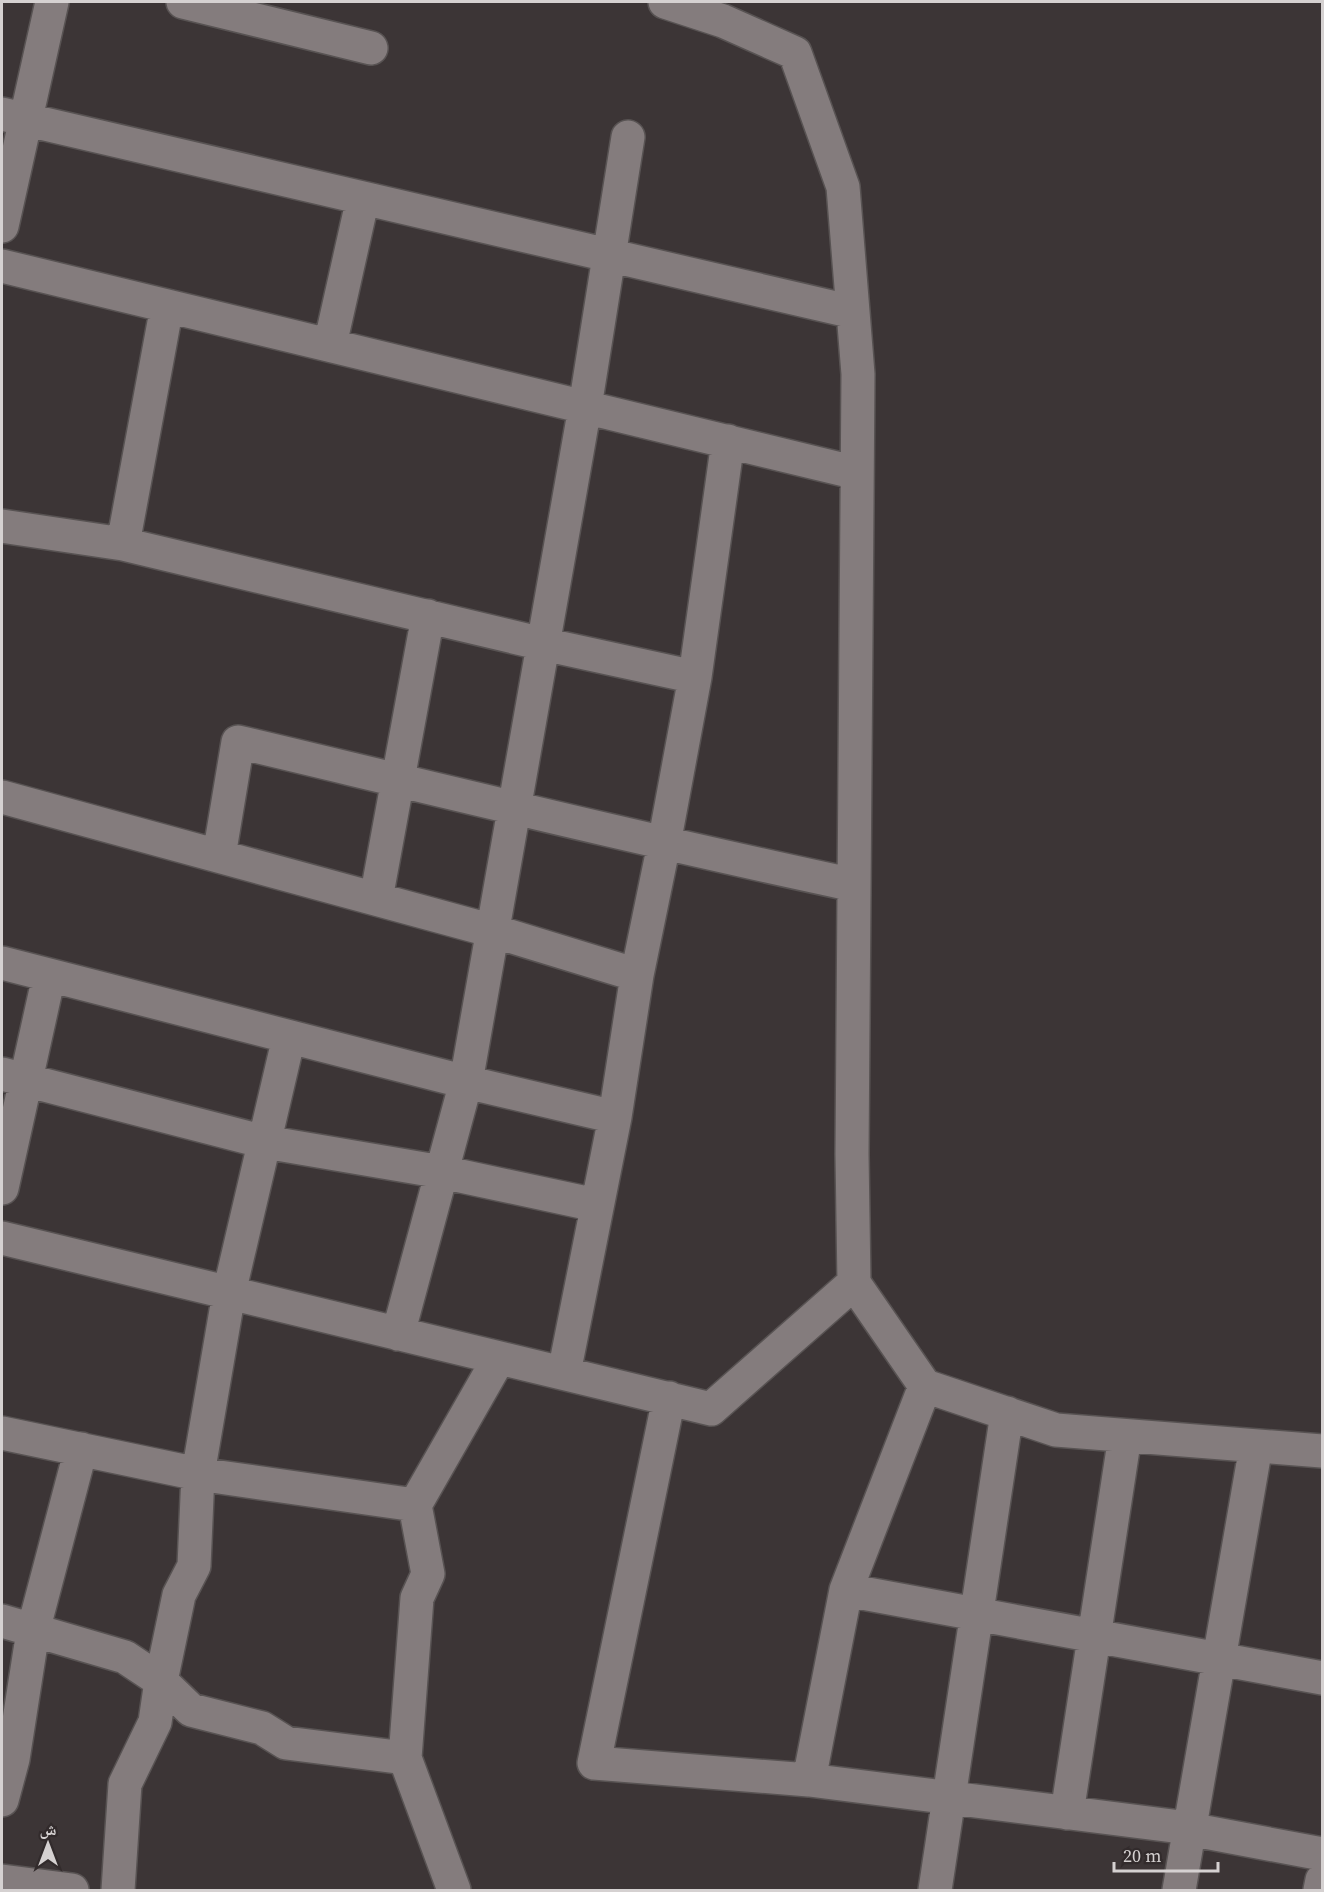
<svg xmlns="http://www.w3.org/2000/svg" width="1324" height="1892" viewBox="0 0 1324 1892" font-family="'Source Serif 4','Noto Naskh Arabic',serif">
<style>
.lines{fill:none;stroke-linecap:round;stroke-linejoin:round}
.minor-casing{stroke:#585353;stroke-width:36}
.minor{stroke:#847c7d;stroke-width:33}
</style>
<rect width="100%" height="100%" fill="#3c3536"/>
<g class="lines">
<g class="minor-casing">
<path id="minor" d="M 183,2 L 371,48
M 665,2 L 723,21 L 795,53 L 843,187 L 858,374 L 852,1154 L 854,1283 L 925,1386 L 1056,1430 L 1322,1451
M 2,114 L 853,312
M 2,226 L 52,2
M 2,266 L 857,473
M 330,345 L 363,198
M 2,526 L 123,544 L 543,644 L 695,677
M 123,544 L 167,306
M 2,797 L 493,931 L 637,975
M 219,856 L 238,742 C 444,791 648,841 854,885
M 376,899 L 428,616
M 2,963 L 466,1082 L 615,1117
M 2,1074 L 265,1142 L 442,1172 L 596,1205
M 2,1188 L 49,976
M 2,1238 L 711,1409 L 854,1283
M 398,1334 L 466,1082 L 585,407 L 628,137
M 564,1373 L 615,1117 L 637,975 L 664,844 L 695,677 L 728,441
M 925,1386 L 846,1590 L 809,1780 L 1173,1826 L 1322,1854
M 669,1398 L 594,1763 L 809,1780
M 2,1433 L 198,1474 L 415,1505
M 846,1590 L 1322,1678
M 2,1621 L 125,1657 L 161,1681 L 191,1710 L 262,1728 L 286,1743 L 405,1758
M 2,1755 L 13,1759 L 33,1631 L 81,1449
M 2,1800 L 13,1759
M 1067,1813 L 1125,1436
M 2,1881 L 72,1890
M 118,1890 L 125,1784 L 155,1722 L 161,1681 L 179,1595 L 194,1566 L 198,1474 L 229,1293 L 289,1037
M 454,1890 L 405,1758 L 417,1598 L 428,1574 L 415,1505 L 499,1358
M 935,1890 L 1007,1413
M 1179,1890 L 1256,1446
M 1320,1890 L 1322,1880"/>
</g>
<use href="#minor" class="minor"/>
</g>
<rect width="1324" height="1892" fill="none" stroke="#d5d1d1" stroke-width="6"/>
<g transform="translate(48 1844)" stroke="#322b2c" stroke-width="4.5" paint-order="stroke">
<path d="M0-4.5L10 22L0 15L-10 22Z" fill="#d5d1d1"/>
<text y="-9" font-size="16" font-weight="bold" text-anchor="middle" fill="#d5d1d1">ش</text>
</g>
<path d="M1114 1862v9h104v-9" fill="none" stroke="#d5d1d1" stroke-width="3"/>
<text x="1123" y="1862" font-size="18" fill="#d5d1d1" stroke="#322b2c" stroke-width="4.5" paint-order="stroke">20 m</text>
</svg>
